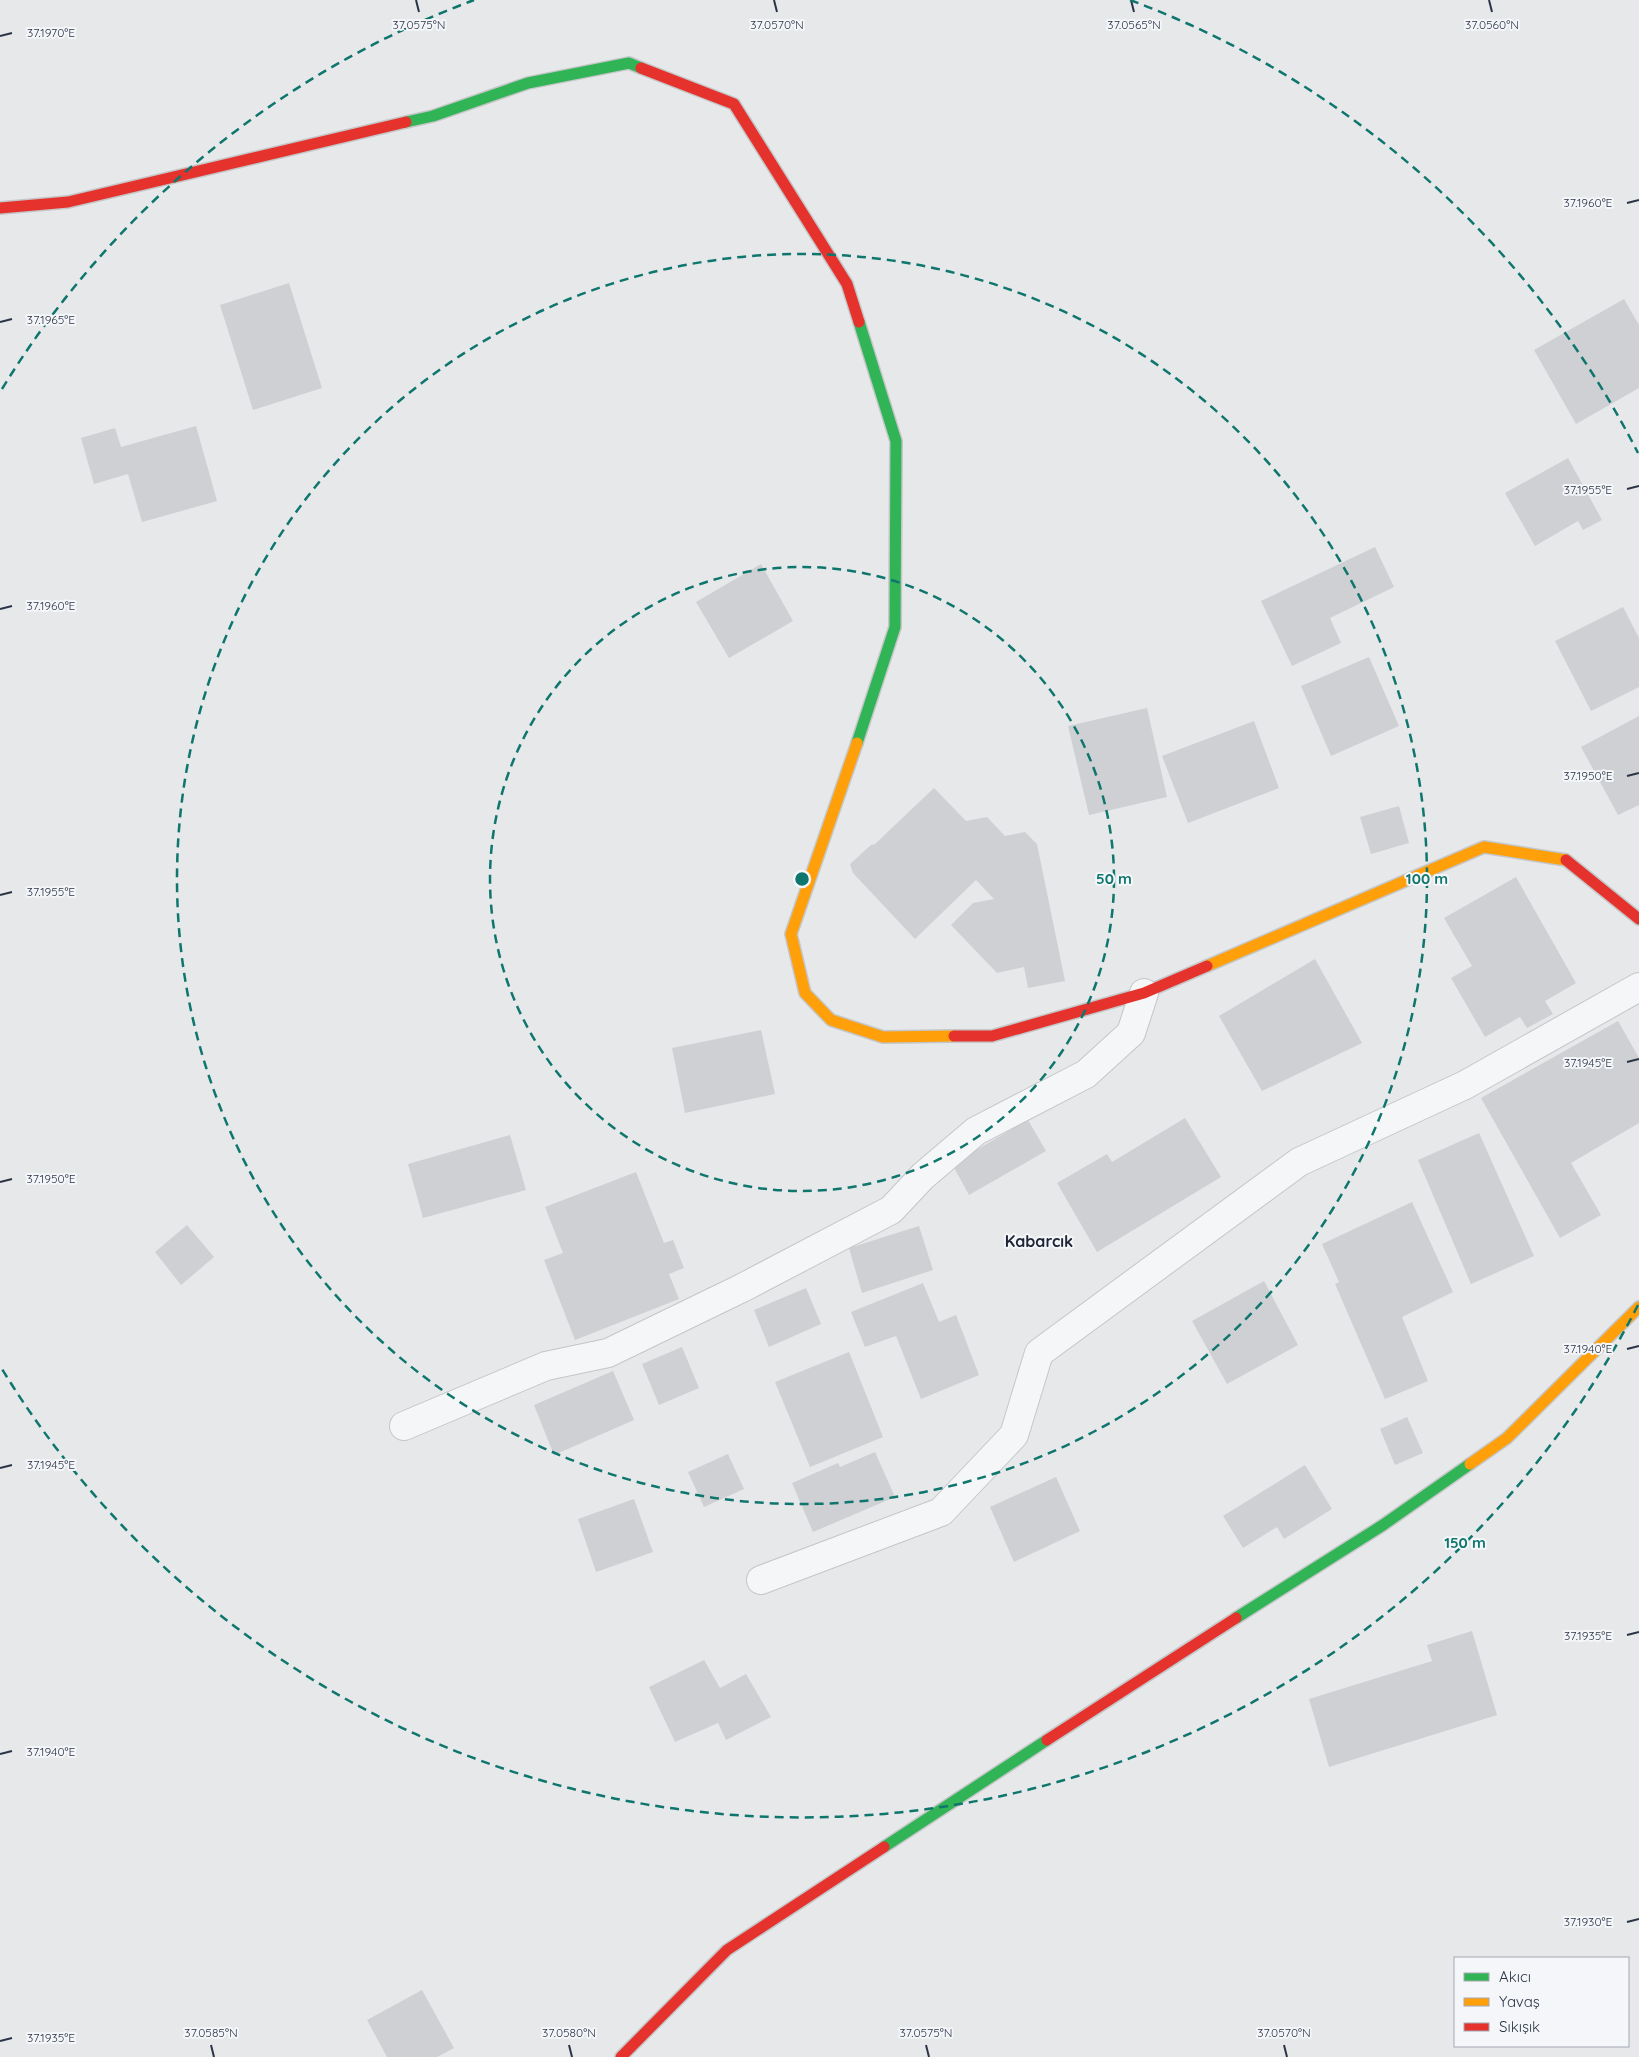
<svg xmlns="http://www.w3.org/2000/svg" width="1639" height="2057" viewBox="0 0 1639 2057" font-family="Quicksand,sans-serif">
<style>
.building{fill:#ced0d3}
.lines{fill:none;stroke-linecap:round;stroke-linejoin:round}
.street-casing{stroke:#c4c6c8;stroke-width:30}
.fast-casing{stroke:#c4c6c8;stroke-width:14}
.slow-casing{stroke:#c4c6c8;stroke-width:14}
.jam-casing{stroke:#c4c6c8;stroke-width:14}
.street{stroke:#f5f6f7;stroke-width:28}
.fast{stroke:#30b455;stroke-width:11}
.slow{stroke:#ff9f0a;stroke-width:11}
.jam{stroke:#e5322d;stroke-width:11}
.ticks{fill:none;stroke:#2b3445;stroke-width:2}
.ring{fill:none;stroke:#0f766e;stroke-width:2.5;stroke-dasharray:9 6}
.labels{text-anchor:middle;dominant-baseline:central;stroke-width:4;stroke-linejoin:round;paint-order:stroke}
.quarter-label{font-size:16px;font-weight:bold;fill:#1d2536;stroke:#f4f6f9}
.ticks-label{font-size:12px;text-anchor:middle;fill:#2b3445;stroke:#f4f6f9;stroke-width:4;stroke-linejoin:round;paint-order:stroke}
.centre{fill:#0f766e;stroke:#f4f6f9;stroke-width:2.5}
.ring-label{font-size:15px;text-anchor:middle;font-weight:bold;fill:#0f766e;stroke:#f4f6f9;stroke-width:4;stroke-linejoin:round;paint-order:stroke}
</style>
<rect width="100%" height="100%" fill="#e6e8ea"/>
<path class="building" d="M 289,283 L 322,388 L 253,410 L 220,305 Z
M 1624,299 L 1639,325 L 1639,388 L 1576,424 L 1534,350 Z
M 196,426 L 217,501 L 142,522 L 128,474 L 94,484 L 81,438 L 115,428 L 121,447 Z
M 1568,458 L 1602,520 L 1583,530 L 1578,521 L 1535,546 L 1505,493 Z
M 1375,547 L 1394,587 L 1330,618 L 1341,643 L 1292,666 L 1261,601 Z
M 761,564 L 793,621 L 729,658 L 696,602 Z
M 1623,607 L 1639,638 L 1639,687 L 1591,711 L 1555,641 Z
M 1369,657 L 1399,726 L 1331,756 L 1301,686 Z
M 1147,708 L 1167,797 L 1089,815 L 1068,726 Z
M 1639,716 L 1639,805 L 1618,815 L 1581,747 Z
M 1254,721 L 1279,788 L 1188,823 L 1162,756 Z
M 934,788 L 966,821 L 987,817 L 1005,836 L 1025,832 L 1037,844 L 1065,981 L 1028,988 L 1024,967 L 997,973 L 951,925 L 973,903 L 994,899 L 976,880 L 915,939 L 853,873 L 850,864 L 871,845 L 875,844 Z
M 1399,806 L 1409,843 L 1371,854 L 1360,817 Z
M 1516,877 L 1576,983 L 1545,1001 L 1553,1014 L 1527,1028 L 1520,1017 L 1485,1037 L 1451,978 L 1472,966 L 1444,918 Z
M 1315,959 L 1362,1043 L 1262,1091 L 1219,1016 Z
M 1618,1021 L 1639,1058 L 1639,1123 L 1571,1163 L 1601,1215 L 1560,1238 L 1481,1098 Z
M 761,1030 L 775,1094 L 685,1113 L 672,1048 Z
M 1185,1118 L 1221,1177 L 1097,1252 L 1057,1183 L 1107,1154 L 1112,1162 Z
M 1028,1120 L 1046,1151 L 969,1195 L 952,1164 Z
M 1479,1133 L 1534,1256 L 1471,1284 L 1418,1160 Z
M 510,1135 L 526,1190 L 423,1218 L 408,1164 Z
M 636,1172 L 664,1243 L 673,1240 L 684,1268 L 669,1274 L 679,1299 L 575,1340 L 544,1260 L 563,1253 L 545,1207 Z
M 1412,1202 L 1453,1292 L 1402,1317 L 1428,1381 L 1385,1399 L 1335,1284 L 1339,1282 L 1322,1244 Z
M 187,1225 L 214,1257 L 181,1285 L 155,1252 Z
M 919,1226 L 933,1270 L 862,1293 L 849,1248 Z
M 1264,1281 L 1298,1345 L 1227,1384 L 1192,1321 Z
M 923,1283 L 939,1322 L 956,1315 L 979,1375 L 921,1399 L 896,1336 L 865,1347 L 851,1312 Z
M 806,1288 L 821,1324 L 769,1347 L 754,1310 Z
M 682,1347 L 699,1388 L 659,1405 L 642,1364 Z
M 849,1352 L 883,1437 L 810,1467 L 775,1382 Z
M 613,1371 L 634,1420 L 554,1455 L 534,1405 Z
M 1407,1417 L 1423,1453 L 1395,1465 L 1380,1429 Z
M 875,1452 L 895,1497 L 813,1532 L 792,1483 L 838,1463 L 840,1467 Z
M 728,1454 L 744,1489 L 704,1507 L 688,1472 Z
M 1305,1465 L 1332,1509 L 1284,1539 L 1277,1527 L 1243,1548 L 1223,1516 Z
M 1056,1477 L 1080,1531 L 1014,1562 L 990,1507 Z
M 634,1499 L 653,1552 L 596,1572 L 578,1519 Z
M 1472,1631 L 1497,1715 L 1329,1767 L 1309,1699 L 1432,1661 L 1427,1645 Z
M 704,1660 L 720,1688 L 746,1674 L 771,1717 L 726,1740 L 718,1723 L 675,1742 L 649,1687 Z
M 422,1990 L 454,2048 L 437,2057 L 387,2057 L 367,2020 Z"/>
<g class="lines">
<g class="street-casing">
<path id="street" d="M 404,1426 L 546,1366 L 608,1353 L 742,1288 L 891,1210 L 923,1176 L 976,1131 L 1086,1074 L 1131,1033 L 1144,993
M 761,1580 L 941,1512 L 1014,1435 L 1039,1353 L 1299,1162 L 1465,1085 L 1639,987"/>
</g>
<g class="fast-casing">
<path id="fast" d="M 406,122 L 433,116 L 528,83 L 629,63 L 641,68
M 857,743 L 895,627 L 896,441 L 859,322
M 1236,1618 L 1383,1525 L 1470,1464
M 884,1847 L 1047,1740"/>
</g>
<g class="slow-casing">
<path id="slow" d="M 857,743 L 791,934 L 805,993 L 831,1020 L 883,1037 L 954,1036
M 1207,966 L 1484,847 L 1566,860
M 1470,1464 L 1507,1438 L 1639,1307"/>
</g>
<g class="jam-casing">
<path id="jam" d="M 641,68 L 734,104 L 847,284 L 859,322
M 0,208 L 68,202 L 406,122
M 1566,860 L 1639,919
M 954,1036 L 992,1036 L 1144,993 L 1207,966
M 1047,1740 L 1236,1618
M 621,2057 L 727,1950 L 884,1847"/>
</g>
<use href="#street" class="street"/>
<use href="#fast" class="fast"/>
<use href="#slow" class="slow"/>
<use href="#jam" class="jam"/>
</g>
<path class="ticks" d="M 416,0 L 419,12M 774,0 L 777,12M 1131,0 L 1134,12M 1489,0 L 1492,12M 0,36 L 12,33M 1627,203 L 1639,200M 0,322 L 12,319M 1627,489 L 1639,486M 0,609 L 12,606M 1627,776 L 1639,773M 0,895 L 12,892M 1627,1062 L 1639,1059M 0,1182 L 12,1179M 1627,1349 L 1639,1346M 0,1468 L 12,1465M 1627,1635 L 1639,1632M 0,1754 L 12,1751M 1627,1922 L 1639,1919M 0,2041 L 12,2038M 211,2045 L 214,2057M 569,2045 L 572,2057M 926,2045 L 929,2057M 1284,2045 L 1287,2057"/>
<g class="ring">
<circle cx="802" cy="879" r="312"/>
<circle cx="802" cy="879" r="625"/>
<path d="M1638 1305A938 938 0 0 1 2 1369M2 389A938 938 0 0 1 474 0M1130 0A938 938 0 0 1 1638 453"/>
</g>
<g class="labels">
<g class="quarter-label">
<text x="1039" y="1241">Kabarcık</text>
</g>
</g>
<g class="ticks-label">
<text x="1492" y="29">37.0560°N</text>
<text x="419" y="29">37.0575°N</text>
<text x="777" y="29">37.0570°N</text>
<text x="1134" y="29">37.0565°N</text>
<text x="51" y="37">37.1970°E</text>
<text x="1588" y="207">37.1960°E</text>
<text x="51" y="324">37.1965°E</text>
<text x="1588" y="494">37.1955°E</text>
<text x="51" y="610">37.1960°E</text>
<text x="1588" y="780">37.1950°E</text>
<text x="51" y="896">37.1955°E</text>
<text x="1588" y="1067">37.1945°E</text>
<text x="51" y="1183">37.1950°E</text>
<text x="1588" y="1353">37.1940°E</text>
<text x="51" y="1469">37.1945°E</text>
<text x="1588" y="1640">37.1935°E</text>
<text x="51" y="1756">37.1940°E</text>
<text x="1588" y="1926">37.1930°E</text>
<text x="211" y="2037">37.0585°N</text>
<text x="569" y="2037">37.0580°N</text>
<text x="926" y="2037">37.0575°N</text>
<text x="1284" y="2037">37.0570°N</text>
<text x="51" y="2042">37.1935°E</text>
</g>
<circle cx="802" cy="879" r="8" class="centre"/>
<g class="ring-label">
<text x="1114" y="884">50 m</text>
<text x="1427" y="884">100 m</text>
<text x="1465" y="1548">150 m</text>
</g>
<rect x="1454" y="1957" width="175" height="90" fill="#f4f6f9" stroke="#a4a8b1"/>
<rect x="1464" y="1973" width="25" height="8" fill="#30b455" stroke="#a4a8b1"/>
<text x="1499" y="1982" font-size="15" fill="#2b3445">Akıcı</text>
<rect x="1464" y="1998" width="25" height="8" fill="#ff9f0a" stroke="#a4a8b1"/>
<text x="1499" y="2007" font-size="15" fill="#2b3445">Yavaş</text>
<rect x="1464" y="2023" width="25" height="8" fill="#e5322d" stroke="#a4a8b1"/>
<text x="1499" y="2032" font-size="15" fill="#2b3445">Sıkışık</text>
</svg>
